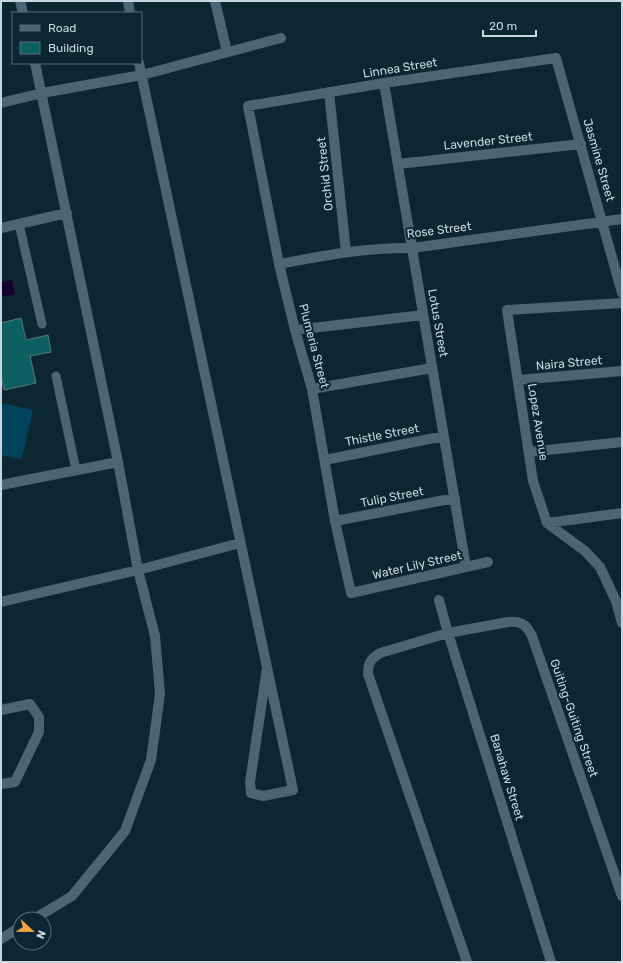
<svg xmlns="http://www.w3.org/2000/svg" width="623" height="963" viewBox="0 0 623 963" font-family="Rubik,sans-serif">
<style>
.green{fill:#00435a}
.water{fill:#130031}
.building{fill:#0d6062;stroke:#587979}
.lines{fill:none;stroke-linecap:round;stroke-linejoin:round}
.lane{stroke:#4b6573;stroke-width:9}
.street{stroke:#4b6573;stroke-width:10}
.labels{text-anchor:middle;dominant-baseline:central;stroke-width:4;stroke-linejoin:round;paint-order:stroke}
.street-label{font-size:12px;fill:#c8d6de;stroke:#0d2732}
</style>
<rect width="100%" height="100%" fill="#0d2732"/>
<path class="green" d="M 1,403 L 33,410 L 22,459 L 1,455 Z"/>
<path class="water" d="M 12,280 L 15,294 L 1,297 L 1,282 Z"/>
<path class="building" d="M 21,318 L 26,340 L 48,335 L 51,352 L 30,356 L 36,383 L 4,390 L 1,376 L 1,323 Z"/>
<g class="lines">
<path class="lane" d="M 19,224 L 42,324
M 56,376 L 76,470"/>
<path class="street" d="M 20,1 L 23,13
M 128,1 L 130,13
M 215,1 L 227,52
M 139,63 L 293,790 L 263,796 L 251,793 L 250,782 L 267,668
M 384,83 L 466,567
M 329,92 L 346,252
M 1,103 L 42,93 L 142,75 L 281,38
M 398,164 L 581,144
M 1,228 L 67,213
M 279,264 C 323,256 367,247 412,248 L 622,219
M 622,303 L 507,310 L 533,481 L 547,523 L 585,551 L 600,567 L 616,601 L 622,623
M 295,330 L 423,315
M 518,380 L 622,371
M 312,389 L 432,368
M 529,452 L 622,442
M 325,460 L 444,436
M 1,485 L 118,462
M 335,521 L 455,498
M 547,523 L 622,513
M 488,562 L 351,593 L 335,521 L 312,389 L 295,330 L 279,264 L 248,106 L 384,83 L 556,58 L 622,293
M 439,600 L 448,633 L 551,962
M 1,602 L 138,570 L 240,543
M 1,710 L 30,704 L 39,717 L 39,732 L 15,782 L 1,784
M 34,919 L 72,896 L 125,831 L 151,760 L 160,694 L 155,636 L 138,570 L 118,462 L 35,63
M 1,939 L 20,927
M 467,962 L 368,674 C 368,662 371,659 380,653 L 448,633 L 508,622 C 521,621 526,624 532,636 L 622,896"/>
</g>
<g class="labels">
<g class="street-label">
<text transform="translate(400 68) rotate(-9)">Linnea Street</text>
<text transform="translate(488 141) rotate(-6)">Lavender Street</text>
<text transform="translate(599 160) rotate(74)">Jasmine Street</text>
<text transform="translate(325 174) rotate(-96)">Orchid Street</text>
<text transform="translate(439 230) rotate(-7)">Rose Street</text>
<text transform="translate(438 323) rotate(80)">Lotus Street</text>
<text transform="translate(314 346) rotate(75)">Plumeria Street</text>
<text transform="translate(569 363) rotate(-5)">Naira Street</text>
<text transform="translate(538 422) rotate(81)">Lopez Avenue</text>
<text transform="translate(382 435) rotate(-11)">Thistle Street</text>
<text transform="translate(392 497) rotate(-11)">Tulip Street</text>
<text transform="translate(417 565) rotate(-13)">Water Lily Street</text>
<text transform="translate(574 718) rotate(71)">Guiting-Guiting Street</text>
<text transform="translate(507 777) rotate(73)">Banahaw Street</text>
</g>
</g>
<rect width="623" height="963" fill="none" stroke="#c8d6de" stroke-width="4"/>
<rect x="12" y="12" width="130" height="52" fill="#0d2732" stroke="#586d77"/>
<rect x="20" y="25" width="20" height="6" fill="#4b6573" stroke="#586d77"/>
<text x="48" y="32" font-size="12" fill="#c8d6de">Road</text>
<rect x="20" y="42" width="20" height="12" fill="#0d6062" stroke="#586d77"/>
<text x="48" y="52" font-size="12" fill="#c8d6de">Building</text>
<g transform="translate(32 931) rotate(112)"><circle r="19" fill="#0d2732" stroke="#586d77"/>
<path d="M0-3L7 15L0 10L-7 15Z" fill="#f3a443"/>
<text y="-6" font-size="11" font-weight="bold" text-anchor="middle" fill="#c8d6de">N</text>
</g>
<path d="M483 30v6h53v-6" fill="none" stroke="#c8d6de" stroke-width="2"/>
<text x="489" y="30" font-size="12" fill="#c8d6de" stroke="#0d2732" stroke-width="3" paint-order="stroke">20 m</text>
</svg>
